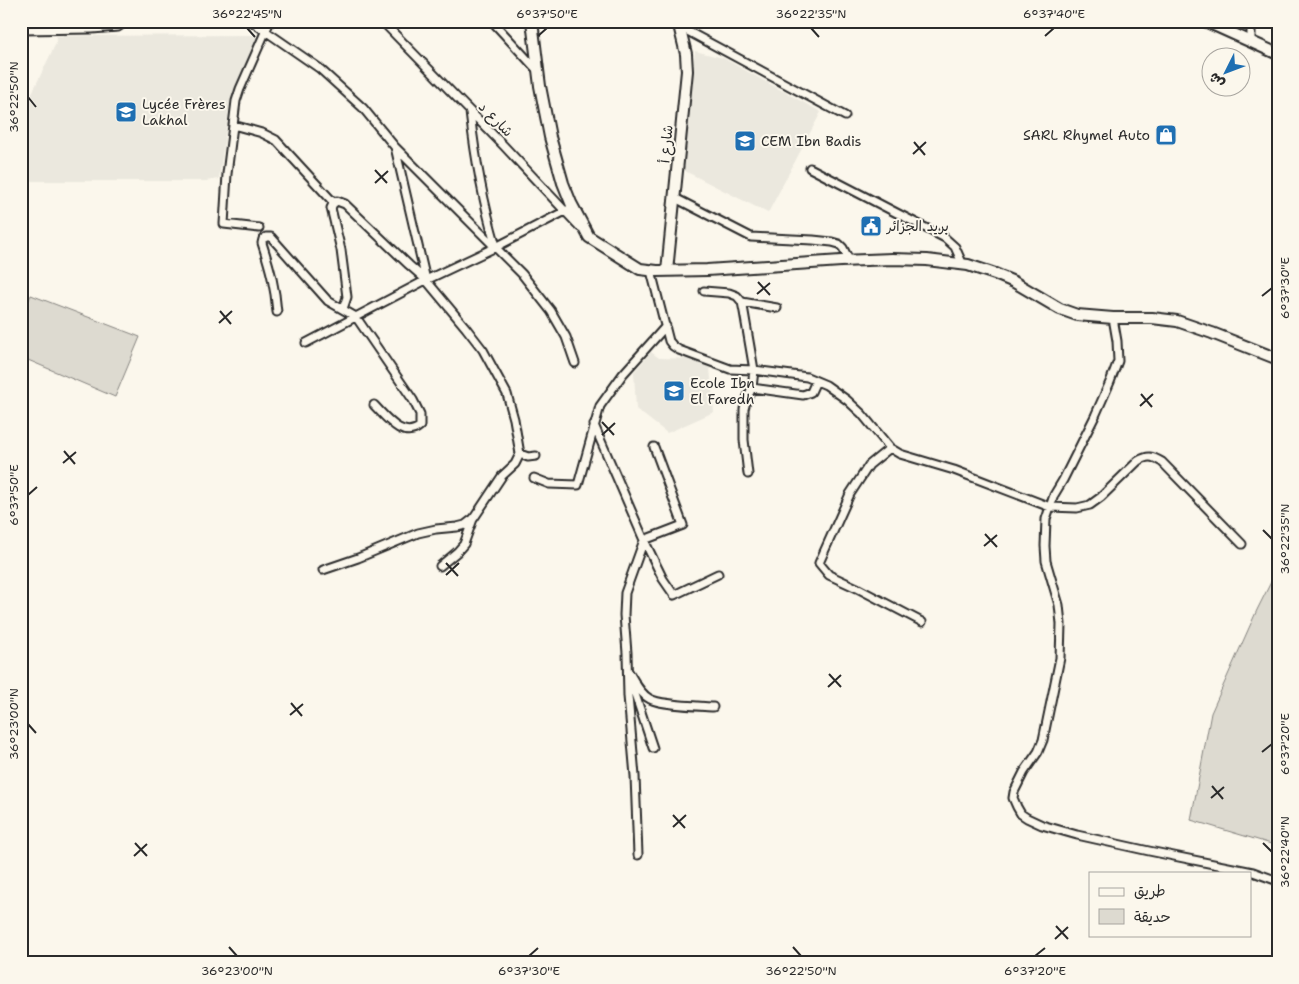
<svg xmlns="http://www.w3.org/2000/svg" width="1299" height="984" viewBox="0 0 1299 984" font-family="'Shantell Sans','Playpen Sans Arabic',sans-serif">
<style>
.built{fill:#ebe8de}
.green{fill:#dddad0;stroke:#84827e}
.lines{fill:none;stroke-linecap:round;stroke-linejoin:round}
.minor-casing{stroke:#2b2b2b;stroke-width:11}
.secondary-casing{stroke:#2b2b2b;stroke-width:14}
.minor{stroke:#fbf7ec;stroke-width:7}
.secondary{stroke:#fbf7ec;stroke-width:10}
.ticks{fill:none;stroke:#2b2b2b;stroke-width:2}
.labels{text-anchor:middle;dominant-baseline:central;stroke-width:4;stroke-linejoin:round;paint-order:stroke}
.poi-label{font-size:14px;fill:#2b2b2b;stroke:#fbf7ec;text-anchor:start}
.street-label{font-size:14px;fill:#2b2b2b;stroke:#fbf7ec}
.neatline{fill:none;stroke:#2b2b2b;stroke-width:2}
.ticks-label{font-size:12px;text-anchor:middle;fill:#2b2b2b}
</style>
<rect width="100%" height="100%" fill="#fbf7ec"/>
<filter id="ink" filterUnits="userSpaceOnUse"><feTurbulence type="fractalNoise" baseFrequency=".02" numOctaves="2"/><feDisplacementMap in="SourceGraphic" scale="10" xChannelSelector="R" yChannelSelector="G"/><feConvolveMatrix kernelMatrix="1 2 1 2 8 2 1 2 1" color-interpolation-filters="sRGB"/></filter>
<g filter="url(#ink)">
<path class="built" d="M 260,35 L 234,91 L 229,108 L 219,179 L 206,181 L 21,181 L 21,116 L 56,43 L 56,36 Z
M 695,51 L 723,58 L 821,112 L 768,213 L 681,169 Z
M 651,352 L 659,358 L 696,359 L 710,368 L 714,412 L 667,433 L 636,409 L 634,372 Z"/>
<path class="green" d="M 31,295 L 140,337 L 115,397 L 21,357 L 21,318 Z
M 1278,568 L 1278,846 L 1191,820 L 1211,713 L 1257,610 Z"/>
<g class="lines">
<g class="minor-casing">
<path id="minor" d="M 251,21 L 319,68 L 363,108 L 395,147 L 426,280
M 382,21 L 504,146 L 580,227
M 492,21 L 538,71
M 1251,21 L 1251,41
M 680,27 L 845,116
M 21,30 L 92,29 L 118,27 L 127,21
M 470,112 C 475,157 483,202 496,246
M 233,125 L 262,133 L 276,140 L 334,203
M 395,147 L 522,274 L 551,311 L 566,337 L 575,363
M 810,168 L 945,238 L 955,247 L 963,265
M 675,198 L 751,237 L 813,240 L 832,242 L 839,244 L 843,248 L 849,260
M 259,228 L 224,224 L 227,174 L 236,101 L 240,89 L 270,21
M 651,271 L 669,341 L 673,346 L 679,350 L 730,369 L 754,370 L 807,377 L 826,385 L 847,400 L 862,414 L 890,448 L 900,454 L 954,470 L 1050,507 L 1077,508 L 1090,505 L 1101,497 L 1138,461 C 1148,455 1152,456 1162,462 L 1242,544
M 704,291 L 729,293 L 737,296 L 742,302 L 744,312 L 754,370 L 752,388 L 747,398 L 744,409 L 744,440 L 748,474
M 742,302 L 777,308
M 277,312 C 275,286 270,268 262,243 L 263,239 L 266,237 L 271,237 L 328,301 L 356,317 L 413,400 L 420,414 L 420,426 C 403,441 386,417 374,405
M 1113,318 L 1117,341 L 1118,361 L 1110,382 L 1095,416 L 1063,480 L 1054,495 L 1046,519 L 1045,546 L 1046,561 L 1059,605 L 1061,624 L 1060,658 L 1043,740 L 1038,752 L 1024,772 L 1014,792 L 1013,798 L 1017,807 L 1021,814 L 1027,818 L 1042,825 L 1077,835 L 1149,851 L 1253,872 L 1278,881
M 306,343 L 426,280 L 496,247 L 573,207
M 752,388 L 803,395 L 811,392 L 816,381
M 594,425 L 644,540 L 663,579 L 674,595 L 718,574
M 890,448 L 869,465 L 850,494 L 819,563 L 829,575 L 857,588 L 922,622
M 520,454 L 528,457 L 536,456
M 534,478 L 549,484 L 578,485 L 600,406 L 623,374 L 666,326
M 440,566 L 457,552 L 464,544 L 473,519
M 323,570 L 358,558 L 418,533 L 436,529 L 457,527 L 465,525 L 474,518 L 502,476 L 515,464 L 520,454 L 514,419 L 507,394 L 483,350 L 466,328 L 426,280 L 409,265 L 345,204 L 337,201 L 333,204 L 331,208 L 341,250 L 347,297 L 343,309
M 628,671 C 634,680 639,693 650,699 C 660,705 698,706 713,707
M 630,679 L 653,748
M 638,855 L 635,776 L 628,696 L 627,653 L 624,615 L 625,593 L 644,540 L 683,525 L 654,447"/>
</g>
<g class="secondary-casing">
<path id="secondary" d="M 532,21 L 540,86 L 550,137 L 563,183 L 571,203 L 589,237 L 640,269 L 657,271 L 707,270 L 841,261 L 892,259 L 927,260 L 968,265 L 995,274 L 1014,282 L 1060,309 L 1077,315 L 1113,318 L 1152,318 L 1177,321 L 1212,333 L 1278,359
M 1205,21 L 1278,54
M 667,271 L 687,71 L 686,54 L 678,21"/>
</g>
<use href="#minor" class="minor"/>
<use href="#secondary" class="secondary"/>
</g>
</g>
<path class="ticks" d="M 247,28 L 255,37M 811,28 L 819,37M 538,36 L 547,28M 1045,36 L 1054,28M 28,97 L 36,107M 914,142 L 925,155M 913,154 L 926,142M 375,170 L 387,183M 375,183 L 388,171M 758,282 L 770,295M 757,294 L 770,283M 1262,296 L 1272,288M 220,311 L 231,324M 219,323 L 232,311M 1141,394 L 1152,407M 1140,406 L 1153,394M 602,422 L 614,435M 602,435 L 615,423M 64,451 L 75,464M 63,463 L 76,452M 28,495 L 37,487M 1263,530 L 1272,539M 985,534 L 997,547M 984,546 L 997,535M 446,563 L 458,576M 446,575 L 459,563M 829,674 L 841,687M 828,687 L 841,675M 291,703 L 302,716M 290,715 L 303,704M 28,724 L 36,733M 1262,752 L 1272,744M 1212,786 L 1223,799M 1211,798 L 1224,787M 673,815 L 685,828M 673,827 L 686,815M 135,843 L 147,856M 1263,843 L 1272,852M 134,856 L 147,844M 1056,926 L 1068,939M 1055,939 L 1068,927M 229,947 L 237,956M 793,947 L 801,956M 529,956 L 538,948M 1035,956 L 1045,948"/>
<defs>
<g id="school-square" transform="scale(1.125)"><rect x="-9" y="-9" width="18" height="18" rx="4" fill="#1f6fb2" stroke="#fbf7ec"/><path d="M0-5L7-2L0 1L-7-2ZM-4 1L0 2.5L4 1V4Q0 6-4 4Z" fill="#fff"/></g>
<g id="shop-square" transform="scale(1.125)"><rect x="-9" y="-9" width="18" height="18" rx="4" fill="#1f6fb2" stroke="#fbf7ec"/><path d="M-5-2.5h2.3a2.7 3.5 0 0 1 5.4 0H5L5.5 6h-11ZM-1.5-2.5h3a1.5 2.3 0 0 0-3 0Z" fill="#fff"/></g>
<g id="civic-square" transform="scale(1.125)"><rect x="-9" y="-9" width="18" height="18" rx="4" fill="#1f6fb2" stroke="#fbf7ec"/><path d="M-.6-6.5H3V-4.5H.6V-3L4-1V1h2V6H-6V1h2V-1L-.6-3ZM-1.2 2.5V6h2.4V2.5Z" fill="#fff"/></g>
</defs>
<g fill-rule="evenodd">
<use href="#school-square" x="126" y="112"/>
<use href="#shop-square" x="1166" y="135"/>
<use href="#school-square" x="745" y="141"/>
<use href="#civic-square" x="871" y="226"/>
<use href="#school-square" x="674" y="391"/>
</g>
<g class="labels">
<g class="poi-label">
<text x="142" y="104">Lycée Frères<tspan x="142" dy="16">Lakhal</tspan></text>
<text x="1150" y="135" text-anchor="end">SARL Rhymel Auto</text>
<text x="761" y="141">CEM Ibn Badis</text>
<text x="887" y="226">بريد الجزائر</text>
<text x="690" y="383">Ecole Ibn<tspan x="690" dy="16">El Faredh</tspan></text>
</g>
<g class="street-label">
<text transform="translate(496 119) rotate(46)">شارع د</text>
<text transform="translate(666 144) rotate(-85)">شارع أ</text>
</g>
</g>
<rect width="1299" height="984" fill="none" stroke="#fbf7ec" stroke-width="55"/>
<rect x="1089" y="872" width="162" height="65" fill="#fbf7ec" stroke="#a8a59f"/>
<rect x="1099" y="888" width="25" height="8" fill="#fbf7ec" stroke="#a8a59f"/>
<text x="1134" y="896" font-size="15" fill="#2b2b2b">طريق</text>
<rect x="1099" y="909" width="25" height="15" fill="#dddad0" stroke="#a8a59f"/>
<text x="1134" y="922" font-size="15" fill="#2b2b2b">حديقة</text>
<g transform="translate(1226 72) rotate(228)"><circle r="24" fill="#fbf7ec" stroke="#a8a59f"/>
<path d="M0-4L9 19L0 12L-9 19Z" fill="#1f6fb2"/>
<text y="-8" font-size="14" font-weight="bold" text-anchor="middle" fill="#2b2b2b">ش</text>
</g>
<rect x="28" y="28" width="1244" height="928" class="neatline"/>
<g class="ticks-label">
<text x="247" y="18">36°22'45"N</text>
<text x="547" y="18">6°37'50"E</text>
<text x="811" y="18">36°22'35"N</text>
<text x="1054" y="18">6°37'40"E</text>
<text transform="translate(14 97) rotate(-90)" y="4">36°22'50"N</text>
<text transform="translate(1285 288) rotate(-90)" y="4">6°37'30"E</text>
<text transform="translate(14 495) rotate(-90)" y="4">6°37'50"E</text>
<text transform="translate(1285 539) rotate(-90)" y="4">36°22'35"N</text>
<text transform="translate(14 724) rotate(-90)" y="4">36°23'00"N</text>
<text transform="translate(1285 744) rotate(-90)" y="4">6°37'20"E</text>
<text transform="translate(1285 852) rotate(-90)" y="4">36°22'40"N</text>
<text x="237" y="975">36°23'00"N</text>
<text x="529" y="975">6°37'30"E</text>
<text x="801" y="975">36°22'50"N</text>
<text x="1035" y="975">6°37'20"E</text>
</g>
</svg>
